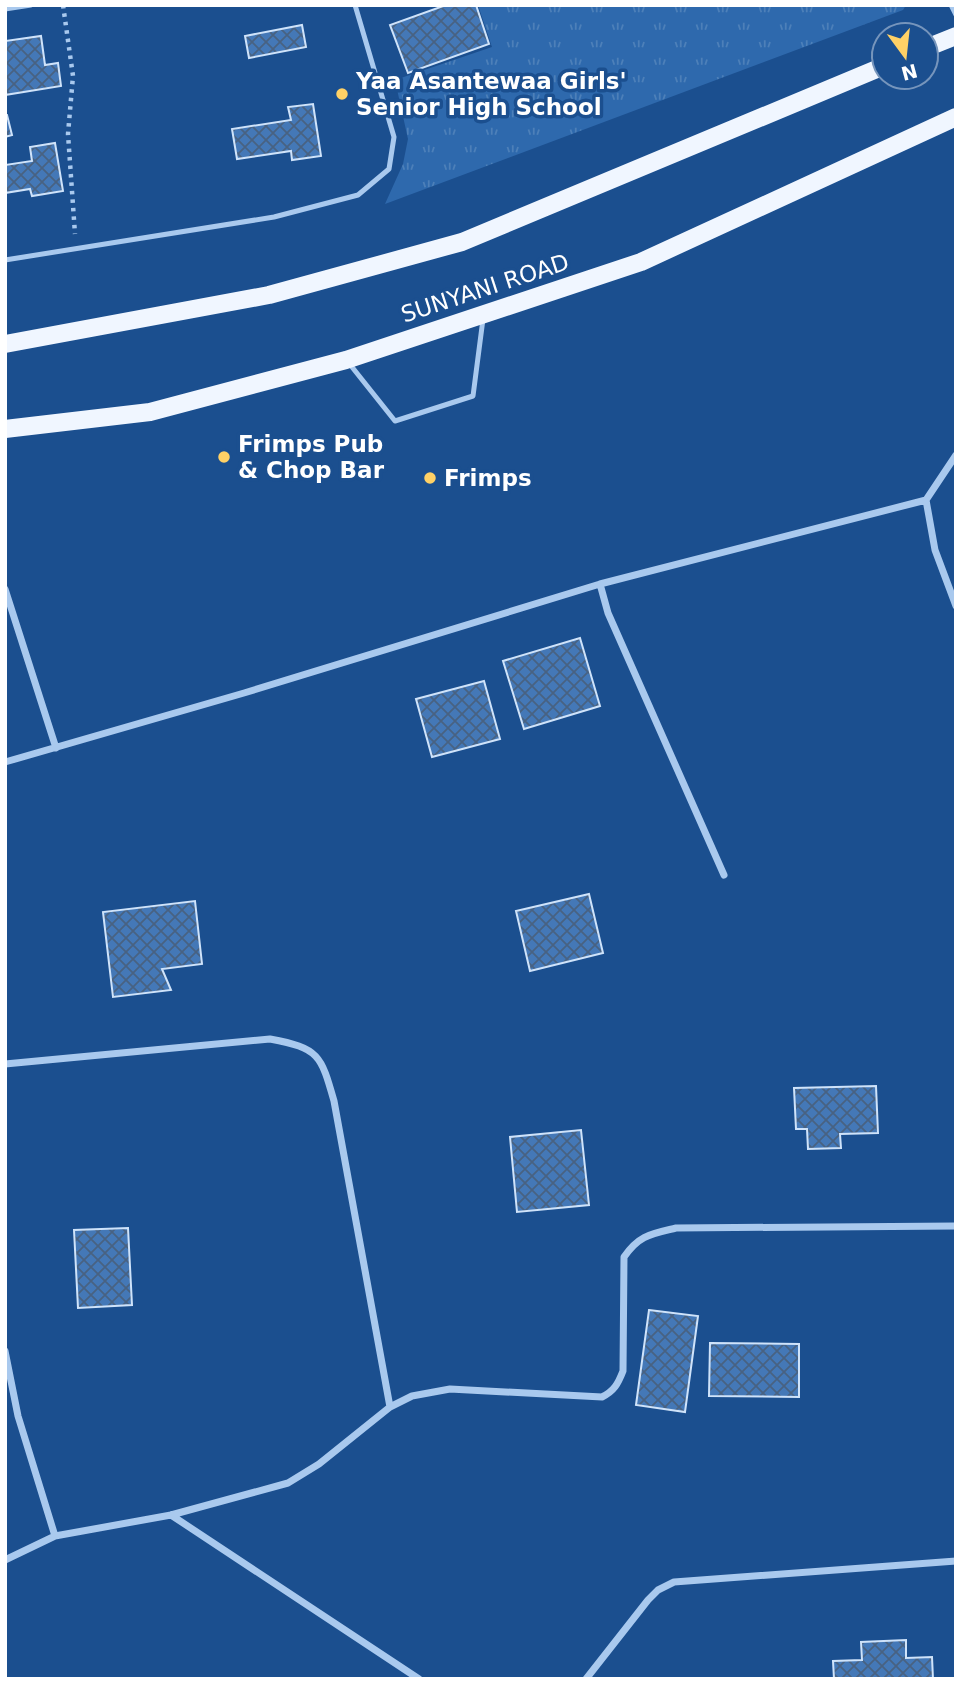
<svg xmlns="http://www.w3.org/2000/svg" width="961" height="1684" viewBox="0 0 961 1684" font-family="'DejaVu Sans',sans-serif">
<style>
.grass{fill:url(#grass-tufts)}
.building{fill:url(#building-cross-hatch);stroke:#cfe3fa;stroke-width:2}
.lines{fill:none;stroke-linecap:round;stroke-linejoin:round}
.path{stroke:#a9c9ee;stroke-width:4.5;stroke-dasharray:3.5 5;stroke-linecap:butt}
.lane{stroke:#a9c9ee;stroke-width:5}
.street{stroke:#a9c9ee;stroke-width:7}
.primary{stroke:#f0f6ff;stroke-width:18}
.poi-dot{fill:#ffd166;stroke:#1b4f8f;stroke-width:2.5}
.labels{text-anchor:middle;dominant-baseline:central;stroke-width:7;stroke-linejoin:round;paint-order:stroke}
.poi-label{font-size:23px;font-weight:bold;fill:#fff;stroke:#1b4f8f;text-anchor:start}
.street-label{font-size:23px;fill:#fff;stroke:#1b4f8f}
</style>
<defs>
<pattern id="grass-tufts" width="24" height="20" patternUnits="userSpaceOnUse" patternTransform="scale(1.75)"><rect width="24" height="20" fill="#2e69ad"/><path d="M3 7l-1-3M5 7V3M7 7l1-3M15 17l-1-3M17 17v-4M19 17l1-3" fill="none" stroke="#4d80b9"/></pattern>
<pattern id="building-cross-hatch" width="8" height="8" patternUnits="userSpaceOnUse" patternTransform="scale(1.75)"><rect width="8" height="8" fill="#4478b7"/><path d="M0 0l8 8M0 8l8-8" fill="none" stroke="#486282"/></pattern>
</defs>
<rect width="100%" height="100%" fill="#1b4f8f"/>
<path class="grass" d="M 478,5 L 906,5 L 903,10 L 385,204 L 403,164 L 408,139 L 395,80 L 492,47 Z"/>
<path class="building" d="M 446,5 L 476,5 L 489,44 L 408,73 L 390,25 Z
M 302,25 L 306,47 L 249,58 L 245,36 Z
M 41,36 L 45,65 L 58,63 L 61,86 L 5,95 L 5,41 Z
M 313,104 L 321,156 L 292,160 L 291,151 L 237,159 L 232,129 L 291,120 L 288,107 Z
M 5,115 L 7,115 L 12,135 L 5,137 Z
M 55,143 L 63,191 L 32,196 L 30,189 L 5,193 L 5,165 L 32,161 L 30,147 Z
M 580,638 L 600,706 L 524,729 L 503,661 Z
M 484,681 L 500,739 L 432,757 L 416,699 Z
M 589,894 L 603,953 L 530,971 L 516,911 Z
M 195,901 L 202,964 L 162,969 L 171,990 L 113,997 L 103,912 Z
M 876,1086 L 878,1133 L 840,1134 L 841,1148 L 808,1149 L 807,1129 L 796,1129 L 794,1088 Z
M 581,1130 L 589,1205 L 517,1212 L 510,1137 Z
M 128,1228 L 132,1305 L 78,1308 L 74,1230 Z
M 649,1310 L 698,1316 L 685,1412 L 636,1405 Z
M 710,1343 L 799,1344 L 799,1397 L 709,1396 Z
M 906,1640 L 906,1658 L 932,1657 L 933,1679 L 834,1679 L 833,1661 L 862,1660 L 861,1642 Z"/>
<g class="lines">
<path class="path" d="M 63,5 L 73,76 L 68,134 L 75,234"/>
<path class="lane" d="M 951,5 L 956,15
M 5,9 L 31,5
M 5,260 L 274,217 L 358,195 L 389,169 L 394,137 L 355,5
M 348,362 L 395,421 L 473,396 L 483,319"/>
<path class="street" d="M 956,455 L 926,500 L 935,550 L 956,606
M 600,584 L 926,500
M 5,589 L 56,748
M 5,762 L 244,693 L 600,584 L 608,613 L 724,875
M 5,1064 L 270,1039 C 319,1048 321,1055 334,1101 L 390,1407
M 5,1351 L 18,1416 L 55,1536
M 171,1515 L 419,1679
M 5,1560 L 55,1536 L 171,1515 L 288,1483 L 319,1464 L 390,1407 L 412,1396 L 450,1389 L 602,1397 C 614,1391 618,1384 623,1371 L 624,1257 C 639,1235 651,1234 676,1228 L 956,1226
M 586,1679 L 648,1600 L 658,1590 L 674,1582 L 956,1561"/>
<path class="primary" d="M 926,48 L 956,36
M 5,344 L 269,295 L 462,242 L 884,66
M 5,429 L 150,412 L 346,360 L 641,262 L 956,117"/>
</g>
<g class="poi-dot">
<circle cx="342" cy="94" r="7"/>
<circle cx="224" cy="457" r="7"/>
<circle cx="430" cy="478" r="7"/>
</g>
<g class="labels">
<g class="poi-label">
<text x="356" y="81">Yaa Asantewaa Girls'<tspan x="356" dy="26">Senior High School</tspan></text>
<text x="238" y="444">Frimps Pub<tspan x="238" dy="26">&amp; Chop Bar</tspan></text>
<text x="444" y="478">Frimps</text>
</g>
<g class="street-label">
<text transform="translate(485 288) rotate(-18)">SUNYANI ROAD</text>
</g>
</g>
<rect width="961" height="1684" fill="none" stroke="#ffffff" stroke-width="14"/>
<g transform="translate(905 56) rotate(165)"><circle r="33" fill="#1b4f8f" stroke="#7695bc" stroke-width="2"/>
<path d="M0-5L12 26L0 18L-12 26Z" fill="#ffd166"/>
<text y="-10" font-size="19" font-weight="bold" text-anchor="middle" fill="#ffffff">N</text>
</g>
</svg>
